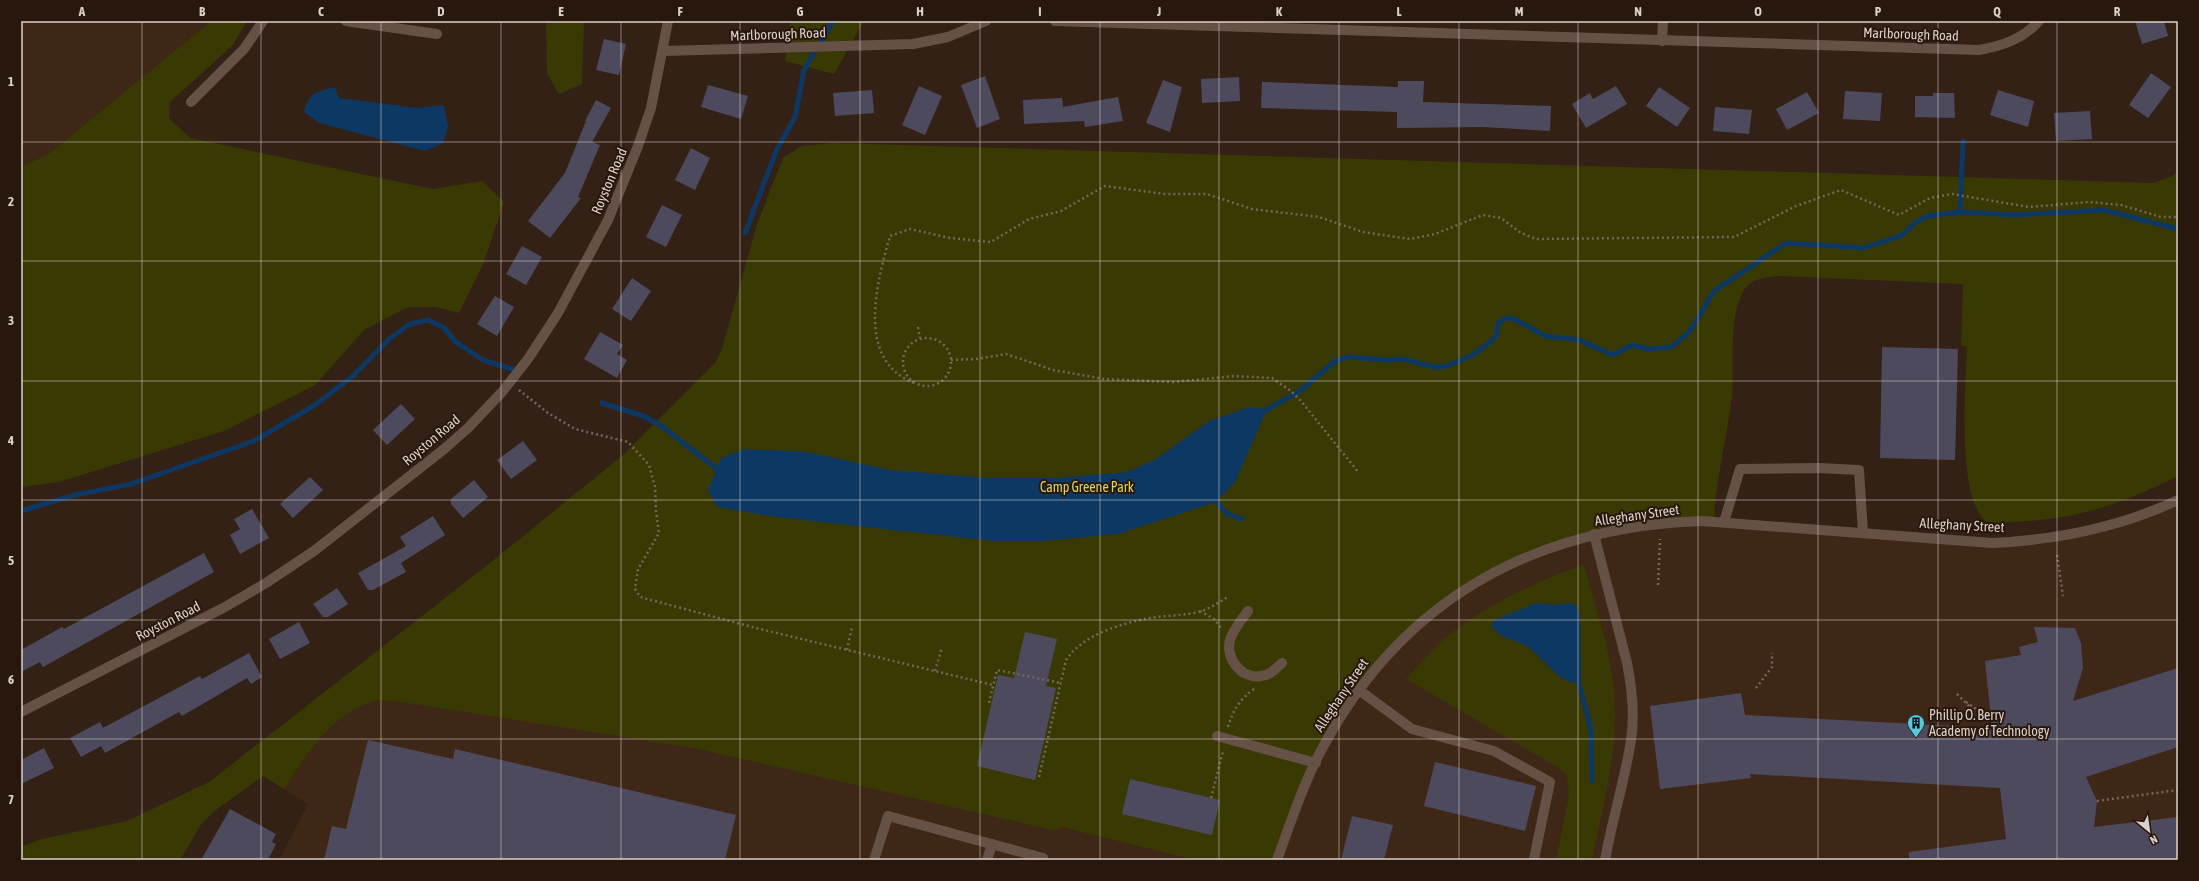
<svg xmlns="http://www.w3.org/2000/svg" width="2199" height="881" font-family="'Asap Condensed',sans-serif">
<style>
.built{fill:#3f2718}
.green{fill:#393903;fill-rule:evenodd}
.water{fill:#0e3864}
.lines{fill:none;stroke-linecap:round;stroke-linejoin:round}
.stream{stroke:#0e3864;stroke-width:5}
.building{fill:#4d4a5e}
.path{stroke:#76665d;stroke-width:2.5;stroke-dasharray:2 3;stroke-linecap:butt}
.minor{stroke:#665146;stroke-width:10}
.grid{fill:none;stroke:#dcd0c9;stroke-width:1;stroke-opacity:0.55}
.labels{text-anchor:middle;stroke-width:4;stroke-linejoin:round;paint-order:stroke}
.street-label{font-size:14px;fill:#dcd0c9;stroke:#28170d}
.park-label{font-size:14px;fill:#d4d65f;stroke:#28170d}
.poi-label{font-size:14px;fill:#dcd0c9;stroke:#28170d;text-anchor:start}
.neatline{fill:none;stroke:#dcd0c9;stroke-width:1.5}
.grid-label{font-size:13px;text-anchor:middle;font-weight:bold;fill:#dcd0c9}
</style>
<rect width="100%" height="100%" fill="#332116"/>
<g class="built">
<polygon points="21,21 211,21 50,153 21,167"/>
<polygon points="2178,501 2178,860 1283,860 1306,793 1328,746 1352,703 1409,635 1471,587 1577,540 1701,523 2038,542"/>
<polygon points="388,659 1195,860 279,860 308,804 254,770"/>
</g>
<g class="green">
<polygon points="211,21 247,21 233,45 170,102 169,118 190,138 433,189 482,181 504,202 484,262 459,313 436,307 408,307 364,330 315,385 224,431 59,482 21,487 21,167 50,153"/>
<polygon points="546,21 584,21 582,84 559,94 547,74"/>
<polygon points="790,21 864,21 834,74 785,61"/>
<path d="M833 143 2154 183 2172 176 2178 172V476C2150 490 2120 503 2090 511 2057 520 2022 522 1989 523 1955 505 1966 382 1967 346H1961L1963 284 1776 276C1761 278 1747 280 1741 296 1729 322 1734 366 1732 396 1727 438 1716 478 1714 520L1704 519 1537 551 1429 613 1346 703 1273 860H1195L1061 827 1057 831 694 748 395 701C389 701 382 700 376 701 334 710 306 755 284 789L263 776 213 812 202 823 180 860H21V847L42 839 127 821 209 782 490 563 623 455 715 363 722 349 757 224 783 158 801 146Z"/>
<path d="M1584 565C1598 616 1617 669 1615 722 1614 768 1601 815 1592 860H1556L1569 795 1567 775 1557 767 1406 679C1417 667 1429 653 1442 641 1479 608 1536 581 1584 565ZM1545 603 1555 605 1569 603 1580 614 1581 677 1576 683 1565 680 1528 646Z"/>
</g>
<g class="water">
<path d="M335 87 339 98 417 108 444 105 448 127 443 143 425 151 319 123 304 112C309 92 316 92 335 87Z"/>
<polygon points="1249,407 1267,409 1235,482 1216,502 1118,534 1044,541 992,541 776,517 717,507 708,490 721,458 744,449 807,452 890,470 987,478 1057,478 1127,472 1156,459 1209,421"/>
<path d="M1536 603 1555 605 1569 603 1576 605 1580 613 1581 677 1576 683C1558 682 1543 658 1529 648 1516 638 1501 641 1492 626L1494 620Z"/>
</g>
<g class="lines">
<g class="stream">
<polyline points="821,42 833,21"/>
<polyline points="1960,212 1963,141"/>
<polyline points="745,233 777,149 795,117 804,70 814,53"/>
<polyline points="602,403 643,416 660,425 721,472"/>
<polyline points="1263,412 1301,390 1335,361 1348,357 1387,360 1403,359 1434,367 1447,366 1473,355 1490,342 1497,335 1498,323 1505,318 1514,319 1545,336 1579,340 1613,355 1632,345 1648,349 1672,347 1690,331 1714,291 1786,243 1864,248 1902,235 1916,222 1928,216 1960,212 2014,215 2104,210 2178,229"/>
<polyline points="1212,496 1227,514 1242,519"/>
<polyline points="21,511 75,495 131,484 254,441 315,405 353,376 389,339 410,324 428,320 443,327 456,342 483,360 512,369"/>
<polyline points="1577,676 1591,729 1592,781"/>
</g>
</g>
<g class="building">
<polygon points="2135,21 2164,21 2168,36 2142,44"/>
<polygon points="604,39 626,44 619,75 596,70"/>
<polygon points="2151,73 2171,87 2148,118 2129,105"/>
<polygon points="985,76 1000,119 977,128 961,85"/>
<polygon points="1239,77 1240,101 1202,103 1201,79"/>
<polygon points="1163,80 1182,87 1170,132 1146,123"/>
<polygon points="1398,81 1424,81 1423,102 1551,106 1550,131 1483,127 1397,128 1397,112 1261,108 1262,82 1398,87"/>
<polygon points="708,85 748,96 741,119 701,107"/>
<polygon points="919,86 942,96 925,135 902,125"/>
<polygon points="1616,86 1627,104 1586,128 1572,104 1590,93 1593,99"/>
<polygon points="1659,87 1690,108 1677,127 1646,106"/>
<polygon points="872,90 874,113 835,116 833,93"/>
<polygon points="1998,90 2034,101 2028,127 1990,115"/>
<polygon points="1845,91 1882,93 1880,121 1843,119"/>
<polygon points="1807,92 1819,113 1787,130 1776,109"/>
<polygon points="1933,93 1954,93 1955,118 1915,117 1915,96 1933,96"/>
<polygon points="1118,97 1123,121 1085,127 1084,121 1024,124 1023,100 1062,98 1063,107"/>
<polygon points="596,100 611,108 592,142 600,145 578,197 581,198 550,238 528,221 565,173 586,121 585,121"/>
<polygon points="1715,107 1752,110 1749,134 1713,131"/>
<polygon points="2090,111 2092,139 2056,141 2054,113"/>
<polygon points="691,148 710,158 695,190 675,180"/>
<polygon points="662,205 682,215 666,247 646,237"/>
<polygon points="522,246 542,257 526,285 506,274"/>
<polygon points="632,278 651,291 631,321 612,309"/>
<polygon points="495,296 514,307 497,336 477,324"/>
<polygon points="600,332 623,345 617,354 627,360 617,378 584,359"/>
<polygon points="1882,347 1958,349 1955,460 1880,458"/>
<polygon points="401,404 415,419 387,445 373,430"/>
<polygon points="523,441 537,460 511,479 497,460"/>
<polygon points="310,477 323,490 293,518 280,504"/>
<polygon points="474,480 488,497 463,518 451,504 451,499"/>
<polygon points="252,509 269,538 240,554 230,535 240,529 234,519"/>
<polygon points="433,516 445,535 401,563 406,572 373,590 368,590 358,573 406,546 400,537"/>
<polygon points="204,553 214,572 43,667 40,662 21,672 21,650 62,627 64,629"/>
<polygon points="337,588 348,604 328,617 323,617 313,604"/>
<polygon points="299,622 310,643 280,659 269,639"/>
<polygon points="2034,627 2075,628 2081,643 2083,668 2073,701 2178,668 2178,747 2086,777 2097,801 2094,827 2178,817 2178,860 1909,860 1909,852 2006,839 2000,788 1750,774 1751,778 1660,789 1650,706 1741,693 1745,715 1992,728 1985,661 2021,655 2019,647 2038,642"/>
<polygon points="1025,632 1057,639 1046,686 1056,688 1035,780 977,766 998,675 1014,678"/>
<polygon points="249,653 262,677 251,684 247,678 182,716 179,712 105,753 101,746 81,757 70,738 100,722 103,728 200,676 202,679"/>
<polygon points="368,740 453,759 455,749 736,815 725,860 324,860 332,826 346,829"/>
<polygon points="44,748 54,768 21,784 21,760"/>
<polygon points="1435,762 1536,786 1525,831 1424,806"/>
<polygon points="1130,779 1220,800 1212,835 1122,814"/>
<polygon points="230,809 276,834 272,842 276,844 268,860 201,860"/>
<polygon points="1352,816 1393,825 1384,860 1341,860"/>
</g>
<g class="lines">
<g class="path">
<polyline points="918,327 920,338"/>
<circle cx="927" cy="362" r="24"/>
<polyline points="951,360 977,359 1006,354 1053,370 1104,379 1173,382 1234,376 1272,378 1291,391 1301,401 1359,473"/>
<path d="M914 383C855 360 877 282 890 236L910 229 950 238 991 242 1029 219 1061 211 1105 186 1165 194H1207L1252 209 1319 217 1363 232 1410 239 1435 234 1483 215 1501 218 1521 233 1536 239 1734 237 1796 206 1841 190 1899 215 1930 198 1952 194 2029 207 2089 202 2121 205 2161 217H2178"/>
<polyline points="519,390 548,413 575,429 628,442 649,465 655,487 656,511 659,533 638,569 635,589 640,597 756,628 993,685"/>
<polyline points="2057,555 2063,596"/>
<polyline points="1658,585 1660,539"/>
<polyline points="1200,611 1214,619 1222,629"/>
<polyline points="847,650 852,627"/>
<polyline points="935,671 942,648"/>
<polyline points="1756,688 1772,667 1772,653"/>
<polyline points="1957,694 1971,708 1976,722"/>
<polyline points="1966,702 1982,713 1985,723"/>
<polyline points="989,703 997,670 1061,683"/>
<path d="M1228 727C1233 710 1240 699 1254 689"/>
<path d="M1039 777 1066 660C1082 635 1122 623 1150 618 1167 615 1186 616 1202 611 1212 607 1220 602 1229 596"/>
<polyline points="1211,798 1223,751"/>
<polyline points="2097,801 2178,790"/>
</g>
<g class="minor">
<polyline points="346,21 360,23 360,21"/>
<path d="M1055 21 1979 50C2002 46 2023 39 2039 21"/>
<polyline points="360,23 437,34"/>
<polyline points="1662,41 1663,21"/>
<polyline points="663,51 913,44 948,37 986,21"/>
<polyline points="191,102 244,49 263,21"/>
<polyline points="1724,522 1740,469 1819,468 1859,470 1863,533"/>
<path d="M1594 534 1627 663C1632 688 1635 714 1631 740 1625 780 1612 820 1605 860"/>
<path d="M1248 611C1242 619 1235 628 1231 637 1223 656 1241 680 1261 676 1271 675 1275 669 1282 663"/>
<polyline points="1359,690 1412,729 1494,751 1550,782 1534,859"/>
<polyline points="21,712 225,607 266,583 314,551 443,450 468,428 502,392 528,359 558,313 608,220 638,146 651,108 668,21"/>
<polyline points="1217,736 1316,763"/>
<polyline points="874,860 888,816 1043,858 1043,860"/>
<polyline points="987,860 992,844"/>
<path d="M1277 860C1291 822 1304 781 1324 745 1405 597 1536 527 1702 521L1992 543C2057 540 2118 528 2178 500"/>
</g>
</g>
<path class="grid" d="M142 21V860M261 21V860M381 21V860M501 21V860M621 21V860M740 21V860M860 21V860M980 21V860M1100 21V860M1219 21V860M1339 21V860M1459 21V860M1578 21V860M1698 21V860M1818 21V860M1938 21V860M2057 21V860M21 142H2178M21 261H2178M21 381H2178M21 500H2178M21 620H2178M21 739H2178"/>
<defs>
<g id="building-pin" transform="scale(0.9)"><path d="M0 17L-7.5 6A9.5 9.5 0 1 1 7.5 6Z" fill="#55cadf" stroke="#28170d"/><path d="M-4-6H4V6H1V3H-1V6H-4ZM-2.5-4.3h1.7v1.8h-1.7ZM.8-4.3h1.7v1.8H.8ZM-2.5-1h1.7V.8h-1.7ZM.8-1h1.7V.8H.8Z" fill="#111"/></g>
</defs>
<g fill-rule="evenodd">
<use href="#building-pin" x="1916" y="723"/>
</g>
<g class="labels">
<g class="street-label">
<text transform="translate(778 34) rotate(-2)" y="5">Marlborough Road</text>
<text transform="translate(1911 34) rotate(2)" y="5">Marlborough Road</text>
<text transform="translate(609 181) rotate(-67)" y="5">Royston Road</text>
<text transform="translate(431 440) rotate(-40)" y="5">Royston Road</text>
<text transform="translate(1637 515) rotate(-8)" y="5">Alleghany Street</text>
<text transform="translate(1962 525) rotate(3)" y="5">Alleghany Street</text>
<text transform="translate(168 621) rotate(-27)" y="5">Royston Road</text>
<text transform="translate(1341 695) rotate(-56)" y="5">Alleghany Street</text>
</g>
<g class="park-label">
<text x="1087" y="492">Camp Greene Park</text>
</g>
<g class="poi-label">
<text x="1929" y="720">Phillip O. Berry<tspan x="1929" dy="16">Academy of Technology</tspan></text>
</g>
</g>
<rect width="2199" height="881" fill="none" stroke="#28170d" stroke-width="44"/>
<g transform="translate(2149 831) rotate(151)" stroke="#28170d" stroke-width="3" paint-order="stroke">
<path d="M0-3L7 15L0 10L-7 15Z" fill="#dcd0c9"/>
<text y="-6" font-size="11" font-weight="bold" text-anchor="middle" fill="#dcd0c9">N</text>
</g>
<rect x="22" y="22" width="2155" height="837" class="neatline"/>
<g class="grid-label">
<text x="82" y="16">A</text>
<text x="202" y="16">B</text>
<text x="321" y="16">C</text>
<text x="441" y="16">D</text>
<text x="561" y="16">E</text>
<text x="680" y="16">F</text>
<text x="800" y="16">G</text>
<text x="920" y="16">H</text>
<text x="1040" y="16">I</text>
<text x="1159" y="16">J</text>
<text x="1279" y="16">K</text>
<text x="1399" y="16">L</text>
<text x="1519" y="16">M</text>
<text x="1638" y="16">N</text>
<text x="1758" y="16">O</text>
<text x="1878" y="16">P</text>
<text x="1997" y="16">Q</text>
<text x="2117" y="16">R</text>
<text x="11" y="86">1</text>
<text x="11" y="206">2</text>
<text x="11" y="325">3</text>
<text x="11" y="445">4</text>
<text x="11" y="565">5</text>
<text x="11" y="684">6</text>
<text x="11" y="804">7</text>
</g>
</svg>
